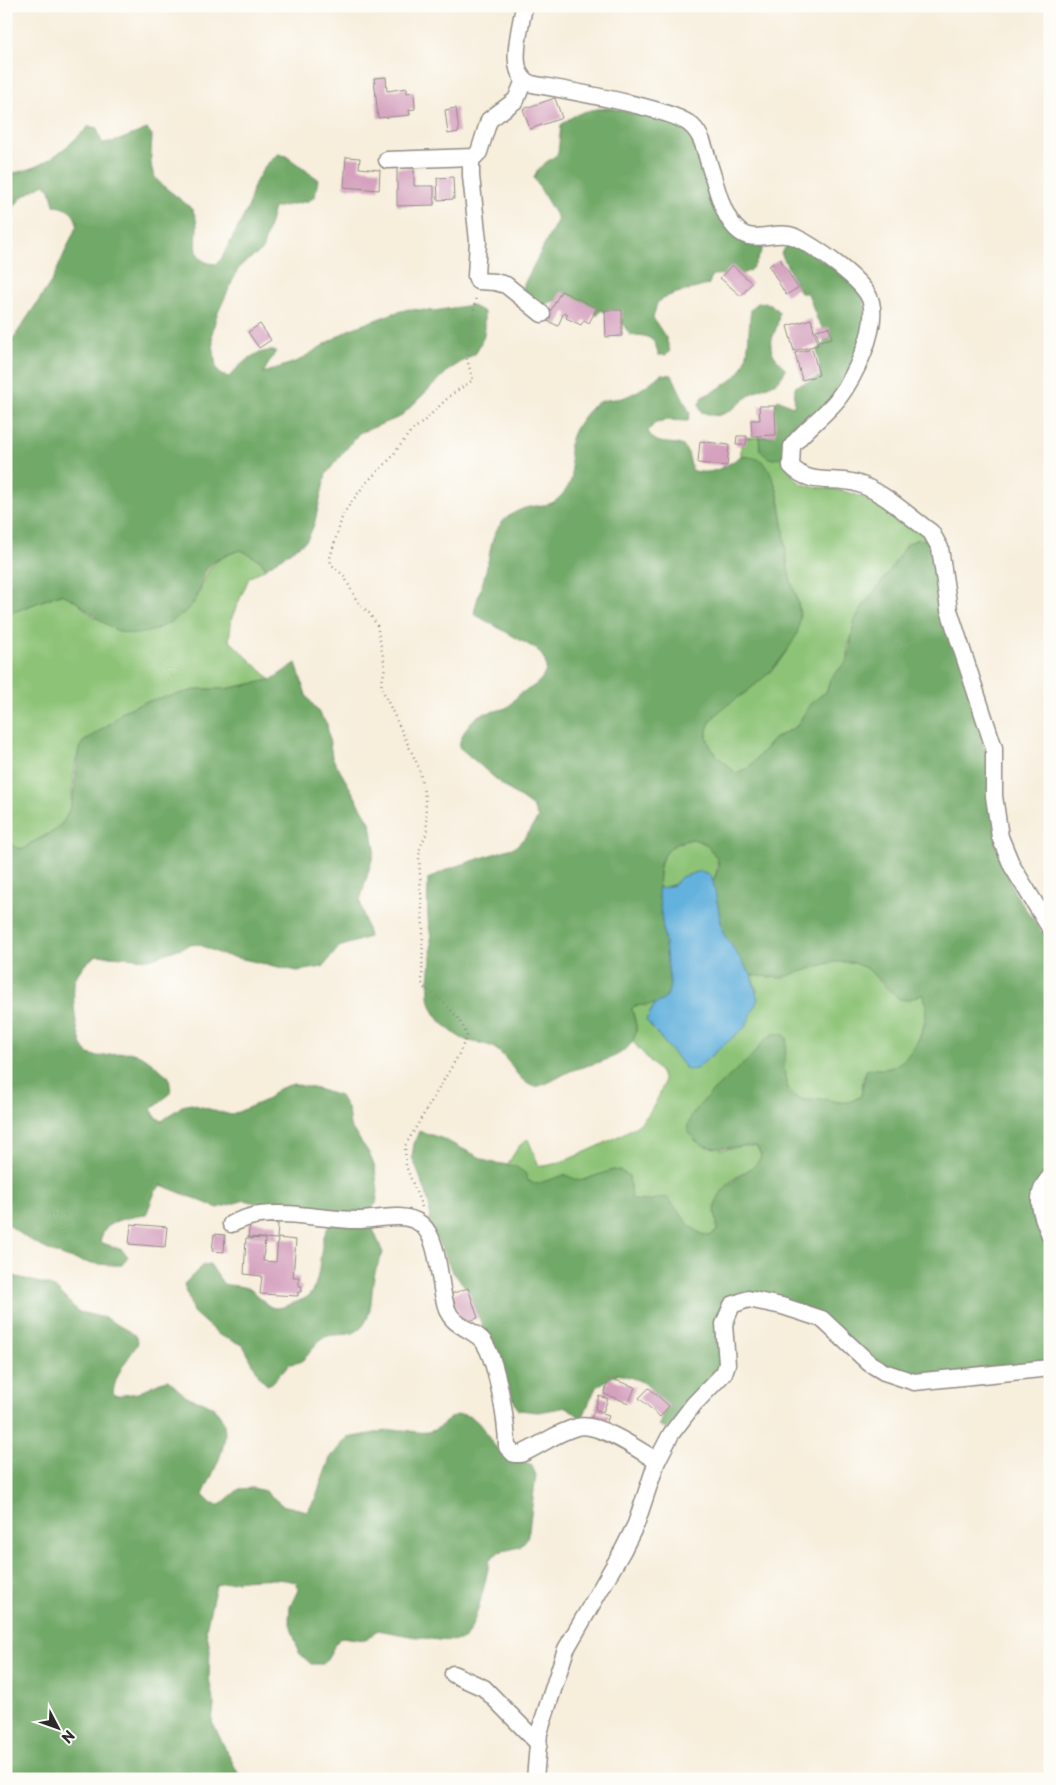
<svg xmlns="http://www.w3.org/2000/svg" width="1056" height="1785" font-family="'Playpen Sans',sans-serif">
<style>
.green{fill:#8cc376;stroke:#5c7750}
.forest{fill:#71a967;stroke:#4e6a49}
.water{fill:#64b1dd;stroke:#486e84}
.building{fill:#d5a1bf}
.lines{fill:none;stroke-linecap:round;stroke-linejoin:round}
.minor-casing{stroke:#918c84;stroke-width:19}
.path{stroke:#918c84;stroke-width:2.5;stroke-dasharray:1 4;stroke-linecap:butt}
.minor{stroke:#fff;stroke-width:16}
</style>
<rect width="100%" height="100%" fill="#fdfcf7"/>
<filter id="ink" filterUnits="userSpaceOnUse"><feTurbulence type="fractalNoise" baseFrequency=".02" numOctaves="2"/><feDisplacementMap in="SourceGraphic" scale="10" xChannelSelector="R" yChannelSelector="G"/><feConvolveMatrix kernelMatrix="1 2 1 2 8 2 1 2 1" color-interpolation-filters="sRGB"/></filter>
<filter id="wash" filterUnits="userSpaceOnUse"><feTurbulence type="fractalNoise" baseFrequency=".0096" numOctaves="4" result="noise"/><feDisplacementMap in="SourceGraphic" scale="20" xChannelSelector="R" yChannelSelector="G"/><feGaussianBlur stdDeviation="1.12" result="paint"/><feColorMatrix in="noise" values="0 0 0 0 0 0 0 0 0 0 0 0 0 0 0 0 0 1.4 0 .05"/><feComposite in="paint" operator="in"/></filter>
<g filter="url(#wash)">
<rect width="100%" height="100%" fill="#f7eedc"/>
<g class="green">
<path d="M759 437 760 450 773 459 784 455C788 466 790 477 801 483 812 489 827 487 839 490 873 498 903 515 929 539L915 540 905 546 887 575 863 606 848 647V660L830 679 827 691 810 704 797 726 774 739 748 768 736 773C724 762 702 746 708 727 716 704 768 683 782 657 787 648 797 634 799 624 803 609 793 590 790 576 783 547 785 492 767 468 761 460 751 457 741 456V438Z"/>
<path d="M241 550 261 561 266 568 249 578 232 617 229 640 271 680 225 689H200L123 711 111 723 83 742 75 763 71 805 65 820 54 831 29 844 24 849 16 848 6 838V615L60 594 69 596 95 618 194 603C211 572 201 563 241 550Z"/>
<path d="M693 839C716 846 723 860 713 881L709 874 658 889C659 860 662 845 693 839Z"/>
<path d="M832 962H852L868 969 887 989 907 1000 923 994C934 1017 914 1061 889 1069 883 1070 876 1069 870 1068L863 1078 861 1096C844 1107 839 1101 820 1099 815 1099 810 1101 805 1100 777 1096 785 1057 787 1039L769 1037 748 1060 720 1150 750 1145 758 1147 762 1155C759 1168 742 1172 732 1180 725 1186 720 1198 715 1206L718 1222 717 1231 710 1236C689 1233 681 1211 666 1197 655 1200 640 1205 631 1197L629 1176 613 1170 580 1181 564 1175C557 1178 549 1182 541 1184 527 1187 520 1167 507 1165L519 1146 528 1139 539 1166C555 1169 624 1135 639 1124 650 1115 661 1095 664 1081L661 1073 632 1041 637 1029 632 1009 634 1005 655 1004 646 1020 687 1070 737 1034 757 991 751 975 781 978Z"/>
</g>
<g class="forest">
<path d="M610 108 654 118 684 129 694 139 726 219 765 242C751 280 748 273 712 275L709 284C692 291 671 291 657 303L653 318 666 338 670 351 666 355H658C656 337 647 335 630 335L621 321 601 310 597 316 593 309 561 298 544 305 532 301 522 288 558 219 534 178C537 166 549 161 558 154L561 125C576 112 590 109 610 108Z"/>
<path d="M89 126 97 128 102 143 117 141 147 129 152 135C152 146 148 166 155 177 160 185 173 193 181 200 185 203 192 208 194 213 204 232 183 262 216 264L222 258 248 208 254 185 265 166 278 154 286 156 318 179 315 197 308 201 274 208 262 251 242 264 237 271 216 317 212 334 216 368 221 375 229 377C242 363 255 349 276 351L263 373 298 361 348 330 394 313 409 309 434 311 471 305 484 312V336L476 353 450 369 400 417 359 433 326 474 314 525 307 540 266 568 261 561 241 550C230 553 219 557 210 565 202 574 202 587 197 597 189 615 153 635 133 634 102 632 86 601 60 594L6 615V344L15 336 53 279 77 225C75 211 67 209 54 205L50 189 44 184 22 197 6 216V173C38 174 68 147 89 126Z"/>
<path d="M789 243 797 244C817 258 851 277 862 297 874 318 851 372 838 391 823 414 801 434 784 455 774 462 767 459 760 450L759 437 773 436 772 411 778 399 794 407 795 387 821 376 817 349 824 345 826 333 817 319 809 296 806 293H800L781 253Z"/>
<path d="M759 302 771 304 779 312C778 341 758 342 785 368 784 384 763 386 753 393 741 401 734 411 720 415 714 417 707 413 701 412L699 404 702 397C756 372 745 360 751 309Z"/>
<path d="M661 374 672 375 690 413 688 421 668 420 656 422 648 431C656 448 670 440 683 446L688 453 692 470C710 477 727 466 741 456 748 457 757 457 763 462 783 481 784 548 789 575 793 591 802 607 799 624 799 629 796 637 793 641 782 660 767 676 750 689 737 700 714 710 708 727 701 745 724 762 736 773L748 768 774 739 797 726 810 704 827 691 830 679 848 660 854 622 863 606 887 575 905 546 916 540 929 539 988 762 997 846 1014 892 1050 944V1171L1033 1193 1030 1210 1050 1257V1360L1029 1366 919 1377 885 1366 783 1299 740 1292 727 1299 721 1363 717 1373 667 1430 659 1425 664 1414C655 1385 646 1381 617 1374L596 1387 582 1419 567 1407 539 1412 518 1410 467 1289 452 1271 429 1222 430 1209 426 1192 412 1157 414 1144 419 1131 441 1138 489 1162 515 1166 525 1173 528 1181 536 1184 565 1175 580 1181 613 1170 621 1171 629 1176 631 1197 633 1200 647 1201 666 1197C681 1211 689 1233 710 1236L717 1231C718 1222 713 1211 716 1203 725 1176 758 1172 761 1155L757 1147C735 1142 706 1159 689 1133 678 1116 735 1072 747 1061 755 1054 761 1042 770 1036 775 1032 780 1034 785 1035L787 1039C785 1058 777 1096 805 1100 810 1101 815 1099 820 1099 839 1101 844 1107 861 1096L866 1070C874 1067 884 1071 892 1067 915 1058 934 1017 923 994L907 1000 899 999 868 969 852 962H832L781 978 751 975 723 933 713 881 719 868 718 859 705 843 693 839 678 842 671 847 661 860 659 872 658 889 670 984C667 1007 654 1004 634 1006L632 1009C633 1015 636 1022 636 1028 637 1057 593 1063 573 1070 560 1075 549 1085 534 1087 514 1079 511 1058 494 1048 483 1041 469 1044 458 1036 413 1005 434 983 431 940 431 933 428 925 428 917 427 905 428 892 428 879L448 869 515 847 527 835 538 818 533 807 504 786 459 747C460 737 470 719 480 715 488 712 498 711 506 708 513 704 516 695 523 692 543 683 556 667 536 649L474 614C476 600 482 588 485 574 489 561 490 545 495 533 500 522 510 514 520 510 534 503 548 509 559 498 581 475 568 469 570 445 570 433 584 414 593 406 603 397 614 401 625 397 639 392 650 383 661 374Z"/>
<path d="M296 663 306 695 327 724 332 757 371 824 375 849 360 901 369 937 339 947 323 967 297 971 220 954 198 944 190 945 149 959 97 955C88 961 81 967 76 977 70 989 76 1048 89 1054 104 1061 119 1049 134 1053 147 1056 159 1069 169 1077L171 1093 151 1109 155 1116 162 1121 182 1106 191 1104 231 1115 266 1100 278 1089 293 1084 317 1089 340 1096 348 1110 350 1126 369 1153 375 1168 378 1192 376 1204 370 1210 340 1213 262 1205 245 1200 218 1208 161 1185 155 1192 146 1215C126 1218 104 1219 100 1242L122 1250 128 1256 122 1265C79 1266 38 1251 6 1222V838L16 848 24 849C33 840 44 838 54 831 79 812 73 775 79 748L83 742 111 723 123 711 145 702 200 689H225L271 680Z"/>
<path d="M331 1224H368L373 1229 383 1253C380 1261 375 1269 374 1278 370 1295 374 1320 357 1331 346 1338 331 1331 320 1340 308 1351 307 1364 289 1364L272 1383 267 1385 261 1379 243 1345 219 1335 193 1312 184 1284 203 1265 210 1264 224 1285C232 1285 244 1286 251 1290 270 1303 266 1315 294 1303 300 1300 307 1299 311 1293 324 1275 317 1236 331 1224Z"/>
<path d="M6 1274 48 1285 56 1289 79 1312 105 1318 134 1334 138 1341 137 1345C127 1360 115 1374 113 1393L116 1396 138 1393 160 1382 168 1380C175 1386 182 1394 189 1397 194 1400 200 1400 204 1402 245 1422 215 1466 203 1495L212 1504 220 1505 239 1489 253 1488 265 1491 282 1505 307 1511 315 1499 330 1458 347 1438C363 1436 380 1431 397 1430 409 1429 419 1435 431 1431 443 1428 452 1411 465 1415 481 1419 485 1434 494 1445 504 1457 516 1460 531 1464L536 1475 528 1537 520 1547 499 1552 490 1559C487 1574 475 1633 463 1639 451 1645 394 1633 378 1630L366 1640 341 1637C333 1645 331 1655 323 1664H311L299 1653 289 1620 290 1607 298 1590 296 1582C273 1576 238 1579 216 1585L206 1629 210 1649 209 1678 214 1705 212 1722 241 1779H6Z"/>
</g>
<path class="water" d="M701 871 709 874 713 881 723 933 751 975 758 999 746 1026 696 1069 687 1070 646 1020 655 1004C667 1000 668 996 670 984L658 889 674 885 681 877Z"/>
<g id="blocks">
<g class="building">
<polygon points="386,77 387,91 407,88 407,93 414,92 415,109 409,110 410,115 378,118 374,78"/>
<polygon points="555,98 562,118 530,129 523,109"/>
<polygon points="456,108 459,132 448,134 445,110"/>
<polygon points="346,157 360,158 359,168 380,170 379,190 344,187"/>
<polygon points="397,168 414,168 414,186 434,186 434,205 397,206"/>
<polygon points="453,177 454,199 438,200 437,178"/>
<polygon points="780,259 798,288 786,295 769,266"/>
<polygon points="732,265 752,283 741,296 720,278"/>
<polygon points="561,291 597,308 589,323 584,320 581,325 566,318 568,314 564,312 558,326 546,320"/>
<polygon points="605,310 622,310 622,336 606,337"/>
<polygon points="811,319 818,345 794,351 787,326"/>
<polygon points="260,324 271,340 259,348 248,332"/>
<polygon points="829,327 832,338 819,341 816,330"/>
<polygon points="812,349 819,375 802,380 795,353"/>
<polygon points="759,406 775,406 776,435 752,436 751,420 760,420"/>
<polygon points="737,436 747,436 746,445 736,445"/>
<polygon points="700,441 729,445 727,466 698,463"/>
<polygon points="250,1222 278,1224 277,1239 248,1237"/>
<polygon points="131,1224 167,1227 165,1247 129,1244"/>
<polygon points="214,1234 225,1235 224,1252 212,1251"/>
<polygon points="246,1238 265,1239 263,1261 276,1262 278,1238 296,1240 293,1277 299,1277 299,1286 302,1286 301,1292 298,1292 298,1296 260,1294 262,1276 244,1274"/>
<polygon points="468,1288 478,1318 462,1323 451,1294"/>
<polygon points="609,1378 635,1387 629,1403 604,1394"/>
<polygon points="649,1388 669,1406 660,1417 639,1398"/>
<polygon points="599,1396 608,1399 603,1412 595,1409"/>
<polygon points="594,1411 609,1416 605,1426 590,1421"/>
</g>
</g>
</g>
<g filter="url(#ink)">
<use href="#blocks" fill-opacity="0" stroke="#918c84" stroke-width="1"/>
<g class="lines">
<g class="minor-casing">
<g id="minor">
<path d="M524 6C521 27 505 76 532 84 563 90 674 108 692 126 703 136 706 154 710 167 717 187 722 218 740 232 755 244 777 229 795 237 814 246 866 281 871 302 878 330 854 378 837 400 823 417 805 429 792 446L791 466C809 486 833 477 856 483 883 491 908 516 931 532L940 548 949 610 994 748V796L1000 837 1012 866 1050 928"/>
<polyline points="471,158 471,176 478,241 476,276 478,281 495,282 506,285 542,314"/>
<polyline points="387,160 474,157 479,152 489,120 516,100 524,80"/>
<path d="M1050 1177C1032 1196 1042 1216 1050 1235"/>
<path d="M231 1224C240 1220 249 1216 260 1215 293 1211 325 1220 358 1220 377 1220 404 1211 421 1224 441 1240 438 1287 447 1309 453 1327 472 1328 483 1341 497 1360 507 1423 507 1447L514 1454H521C540 1446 557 1432 577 1427 597 1421 639 1450 657 1461"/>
<polyline points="453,1674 484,1688 539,1744"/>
<polyline points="535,1779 539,1733 566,1649 623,1550 636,1524 657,1461 671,1434 694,1404 724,1373 727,1364 724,1324 732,1305 748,1299 782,1306 822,1319 869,1363 884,1372 914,1382 1050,1368"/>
</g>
</g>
<path class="path" d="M422 1207 406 1166 405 1146 458 1056 467 1036C459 1013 442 1001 424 987L422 983 423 929 419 857 420 848 427 832 425 797 419 768 381 687 385 667 377 625 369 613 357 601 344 576 331 564 330 558 343 514 364 485 391 458 410 432 423 422 452 394 473 380 467 359 476 296"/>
<use href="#minor" class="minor"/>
</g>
</g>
<rect width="1056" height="1785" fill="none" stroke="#fdfcf7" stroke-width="25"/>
<g transform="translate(58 1728) rotate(131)" stroke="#fdfcf7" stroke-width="4" paint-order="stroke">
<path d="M0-4L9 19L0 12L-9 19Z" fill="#2b2b2b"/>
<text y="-8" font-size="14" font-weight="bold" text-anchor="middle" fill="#2b2b2b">N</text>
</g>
</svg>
